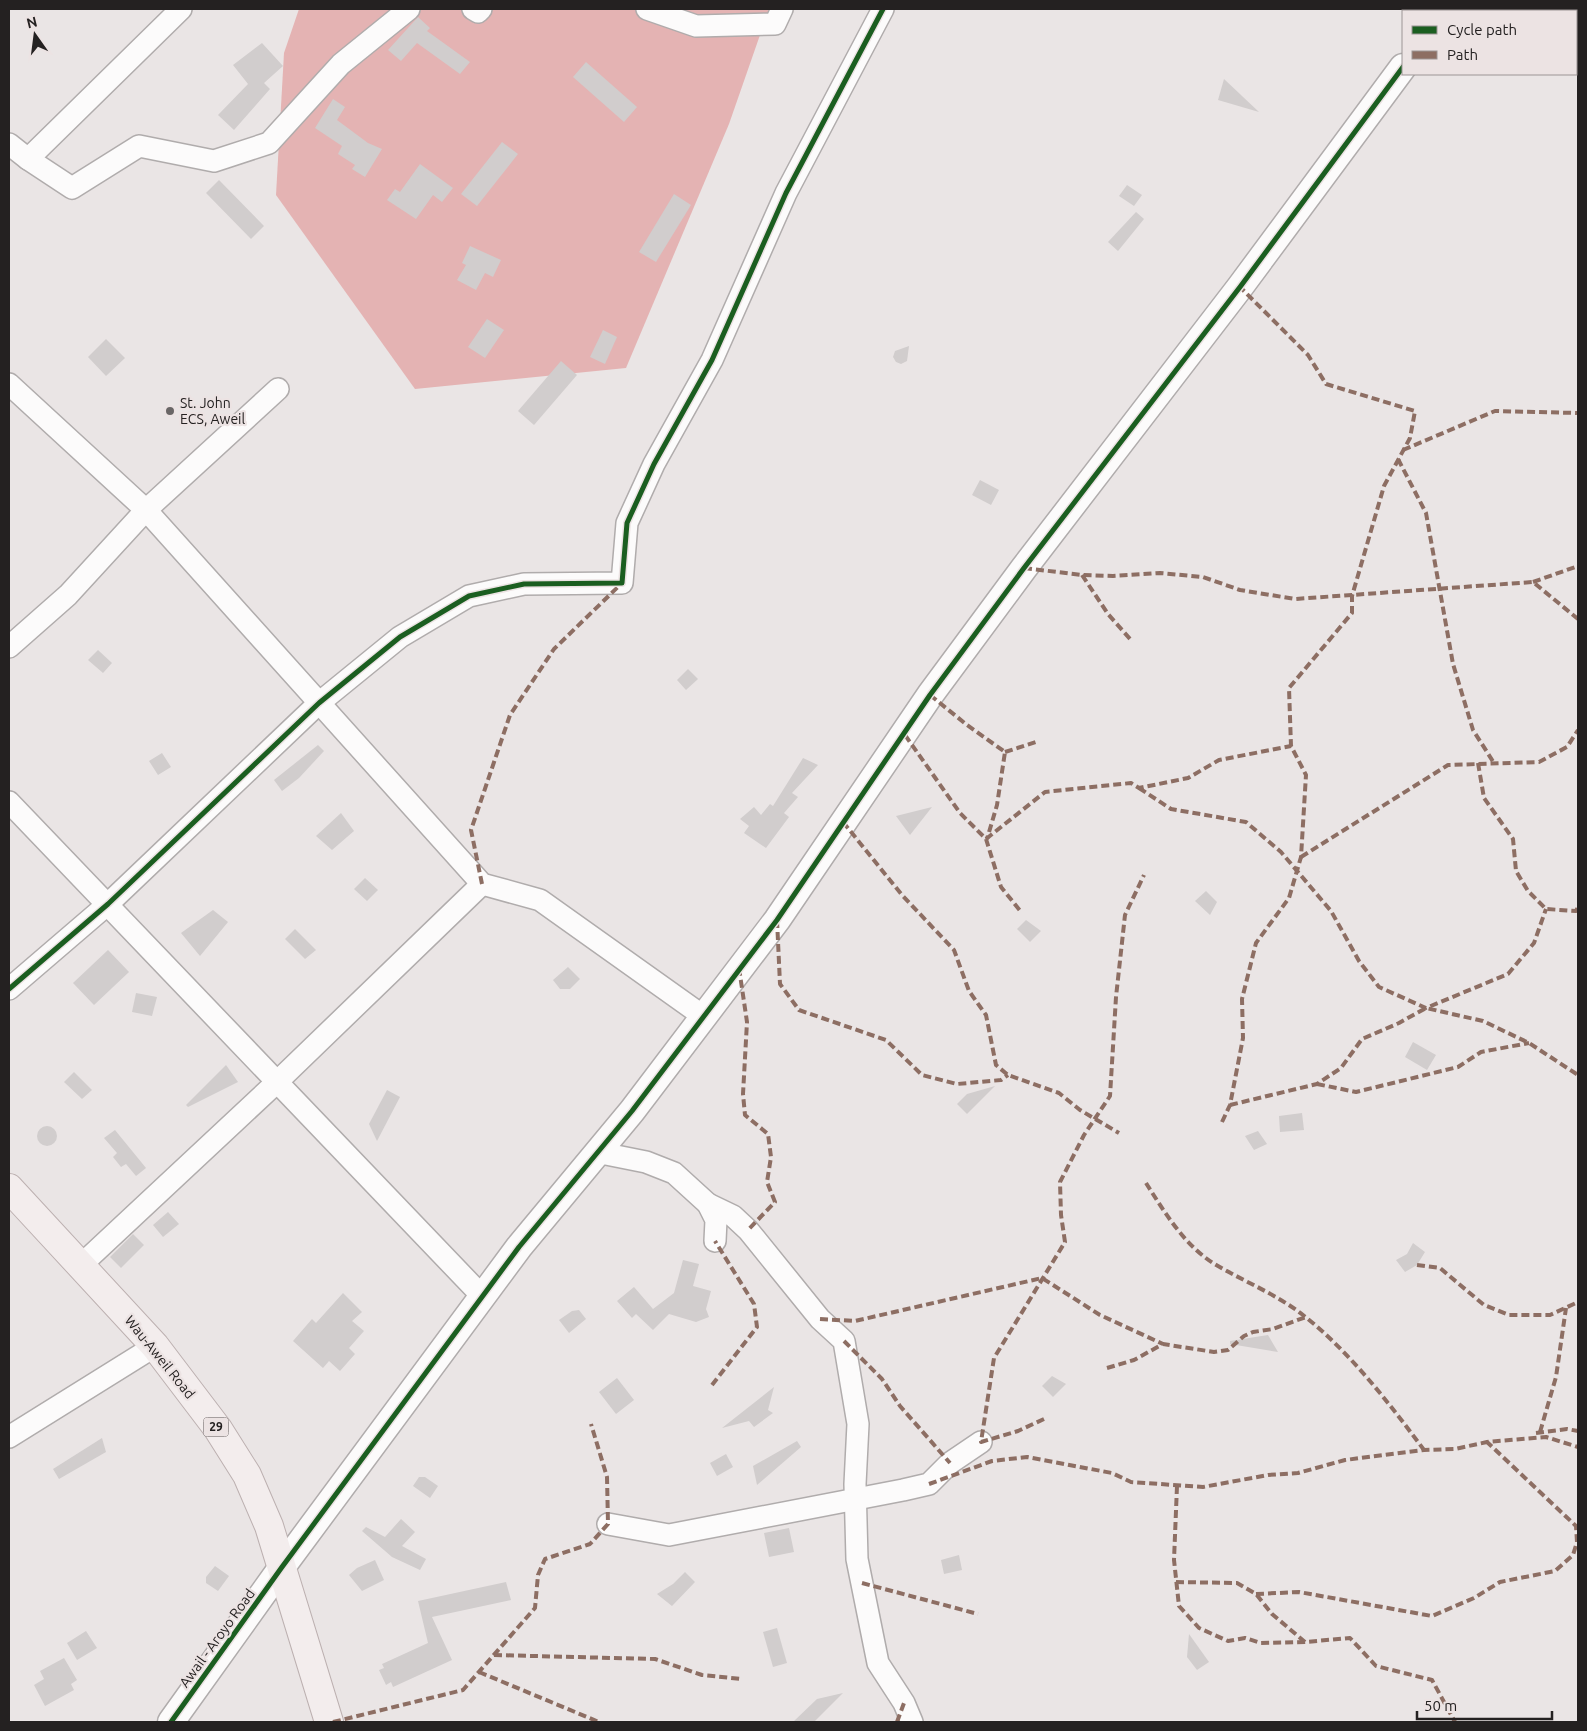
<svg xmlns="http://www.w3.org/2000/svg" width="1587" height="1731" font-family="Ubuntu,sans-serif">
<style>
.forest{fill:#e4b3b3}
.building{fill:#d1cdcd}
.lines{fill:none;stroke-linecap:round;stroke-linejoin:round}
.minor-casing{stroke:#b0acac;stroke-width:24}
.tertiary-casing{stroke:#b0acac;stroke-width:29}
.primary-casing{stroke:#bcb0b0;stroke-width:30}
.minor{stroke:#fcfbfb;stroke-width:21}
.tertiary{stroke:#fcfbfb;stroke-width:26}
.primary{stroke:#f3eded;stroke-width:28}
.quiet{stroke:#8d6e63;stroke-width:4;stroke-dasharray:8 4;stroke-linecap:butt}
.cycleway-casing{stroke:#ece3e3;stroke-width:8}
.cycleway{stroke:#1b5e20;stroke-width:5}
.poi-dot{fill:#696666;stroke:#ece3e3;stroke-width:2}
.labels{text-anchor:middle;stroke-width:4.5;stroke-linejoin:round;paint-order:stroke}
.shield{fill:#ece3e3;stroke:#605b5b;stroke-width:1}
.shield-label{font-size:12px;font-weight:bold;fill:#242121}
.poi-label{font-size:14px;fill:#242121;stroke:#ece3e3;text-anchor:start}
.street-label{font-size:14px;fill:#242121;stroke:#ece3e3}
</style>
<rect width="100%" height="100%" fill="#eae5e5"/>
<polygon class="forest" points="299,9 769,9 729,124 626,368 415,389 276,195 284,53"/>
<g class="building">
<polygon points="418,17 430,28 427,31 470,62 460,74 417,43 401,61 388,50"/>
<polygon points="262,43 283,66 264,83 270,89 234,130 218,115 248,84 233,65"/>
<polygon points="586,62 637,107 624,122 573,77"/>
<polygon points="1224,79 1259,112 1218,100"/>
<polygon points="333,99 345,107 337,120 368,143 382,149 365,177 352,169 355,165 338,154 342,146 315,128"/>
<polygon points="502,142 518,154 477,206 461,194"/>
<polygon points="420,164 453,188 442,202 433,195 416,219 387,200 395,189 400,192"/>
<polygon points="219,180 264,226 251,239 206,193"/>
<polygon points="1127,185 1142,195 1134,206 1119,196"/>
<polygon points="674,194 691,205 656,262 639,252"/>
<polygon points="1136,212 1144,219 1118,251 1108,242"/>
<polygon points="470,246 501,260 493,277 485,273 476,290 457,280 466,265 462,263"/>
<polygon points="487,319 504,330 485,358 468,347"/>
<polygon points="603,330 617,337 605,364 590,357"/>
<polygon points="106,339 125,358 106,376 88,357"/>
<polygon points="909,346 907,361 901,364 896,362 893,357 895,351"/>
<polygon points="561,361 577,375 534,425 518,411"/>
<polygon points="980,480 999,490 991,505 972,495"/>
<polygon points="98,650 112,663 103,673 88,660"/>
<polygon points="688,669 698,679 686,690 677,680"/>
<polygon points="318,745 324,751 299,778 282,791 274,780"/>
<polygon points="162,753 171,767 158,775 149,761"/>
<polygon points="803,758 818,765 792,793 798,797 784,813 789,817 766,848 744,833 749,826 740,819 754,807 761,815 770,804 773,806"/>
<polygon points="932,807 910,835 896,816"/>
<polygon points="341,813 354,831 332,850 316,836"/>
<polygon points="365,878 378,890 367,901 354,889"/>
<polygon points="1206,891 1217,902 1210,915 1195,901"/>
<polygon points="213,910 228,922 200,956 181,933"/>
<polygon points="1026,920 1041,931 1030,942 1017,929"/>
<polygon points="295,929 316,950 305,959 285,939"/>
<polygon points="108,950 129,972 94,1005 73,983"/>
<polygon points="568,967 580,979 570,989 560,989 553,980"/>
<polygon points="136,993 157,997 152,1016 132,1012"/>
<polygon points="1413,1042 1436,1055 1427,1070 1405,1057"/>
<polygon points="226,1065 238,1082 188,1107 186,1105"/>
<polygon points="74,1072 92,1090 82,1099 64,1082"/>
<polygon points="995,1086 967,1114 957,1104 967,1094"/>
<polygon points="387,1090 400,1097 377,1141 369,1124"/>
<polygon points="1302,1113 1304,1130 1280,1132 1279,1116"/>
<circle cx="47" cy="1136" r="10"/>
<polygon points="115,1130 146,1168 136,1176 126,1164 121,1167 113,1157 117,1153 104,1138"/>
<polygon points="1258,1131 1267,1144 1254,1150 1245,1136"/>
<polygon points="168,1212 179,1224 163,1237 153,1225"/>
<polygon points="133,1234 144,1245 121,1268 110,1257"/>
<polygon points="1413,1243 1425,1252 1417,1265 1405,1272 1396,1260 1407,1254"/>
<polygon points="683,1260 699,1264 693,1286 711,1291 706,1309 709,1317 696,1322 669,1314 653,1330 636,1314 632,1318 617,1301 634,1287 653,1309 674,1293"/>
<polygon points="343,1293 362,1312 352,1321 364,1331 349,1348 355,1354 340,1371 329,1361 323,1368 293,1341 312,1319 316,1323"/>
<polygon points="579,1310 586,1319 569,1333 559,1320 572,1311"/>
<polygon points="1268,1335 1278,1352 1230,1344 1230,1341"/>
<polygon points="1052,1376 1066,1384 1053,1397 1042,1386"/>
<polygon points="617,1378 634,1400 616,1414 599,1392"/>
<polygon points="774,1387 768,1410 773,1413 754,1427 749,1421 722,1428"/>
<polygon points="102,1438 106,1452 59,1479 53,1469"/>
<polygon points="797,1441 801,1447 757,1485 753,1466"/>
<polygon points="726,1454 733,1467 717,1476 710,1463"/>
<polygon points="419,1477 425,1477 438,1486 430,1498 413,1486"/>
<polygon points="401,1519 415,1532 402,1546 426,1559 420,1570 392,1557 362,1531 366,1527 385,1537"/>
<polygon points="789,1528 794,1552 769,1557 764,1533"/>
<polygon points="959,1555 962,1570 944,1574 941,1560"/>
<polygon points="375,1560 384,1580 362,1591 349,1575 357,1568"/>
<polygon points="215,1566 229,1576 218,1591 206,1583 206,1577"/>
<polygon points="685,1572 695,1582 672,1606 657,1594 673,1584"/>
<polygon points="506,1582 511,1600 432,1617 452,1660 393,1687 391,1682 386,1685 379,1670 384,1668 382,1664 428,1643 418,1601"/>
<polygon points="777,1628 787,1663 773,1667 763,1632"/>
<polygon points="86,1631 97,1648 77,1660 67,1643"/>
<polygon points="1189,1634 1209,1662 1197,1670 1187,1657"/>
<polygon points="64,1658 77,1680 71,1684 74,1690 45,1706 34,1685 44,1679 40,1671"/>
<polygon points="843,1693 814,1722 793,1722 817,1699"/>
</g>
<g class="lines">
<g class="minor-casing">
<g id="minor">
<polyline points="473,9 478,12 481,9"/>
<polyline points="647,9 696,26 775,24 782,9"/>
<polyline points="9,144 28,159 181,9"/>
<polyline points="28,159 72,188 139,146 214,161 269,143 341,64 409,9"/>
<polyline points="9,384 146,510 482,884 540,900 703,1016"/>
<polyline points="9,647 68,595 146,510 278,389"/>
<polyline points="9,802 482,1296"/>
<polyline points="9,989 108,904 319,703 400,637 469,596 524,584 622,583 627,523 654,464 712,360 786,193 883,9"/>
<polyline points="596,1152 646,1162 674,1173 708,1204 716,1220 715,1241"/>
<polyline points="708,1204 733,1216 748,1230 820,1319 844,1341 858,1424 855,1484 857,1559 878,1663 904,1703 912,1722"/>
<polyline points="80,1266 277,1082 482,884"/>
<polyline points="9,1437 155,1346"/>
<polyline points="608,1524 669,1535 903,1490 929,1484 950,1463 981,1442"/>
</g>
</g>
<g class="tertiary-casing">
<g id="tertiary">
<polyline points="1444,11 1446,9"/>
<polyline points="171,1722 282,1567 519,1247 632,1111 777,920 930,695 1024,568 1240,287 1403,67"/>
</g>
</g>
<g class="primary-casing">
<polyline id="primary" points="9,1188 155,1346 218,1429 247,1475 269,1526 329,1722"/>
</g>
<use href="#minor" class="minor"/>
<use href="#tertiary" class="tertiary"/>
<use href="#primary" class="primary"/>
<g class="quiet">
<polyline points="1403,450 1495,411 1577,413"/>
<polyline points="1398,459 1426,513 1453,664 1473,730 1494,763"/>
<polyline points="1024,568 1082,575 1113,576 1160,573 1203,577 1240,590 1295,599 1533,582 1578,619"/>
<polyline points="1082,575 1108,614 1131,640"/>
<polyline points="1533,582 1578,566"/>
<polyline points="930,695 967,725 1005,752 997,805 987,839"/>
<polyline points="905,735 960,813 986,839 1001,887 1022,913"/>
<polyline points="1005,752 1036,742"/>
<polyline points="1478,763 1484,798 1513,839 1516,871 1528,891 1546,909 1576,911 1578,907"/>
<polyline points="1139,788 1171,809 1246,822 1281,852 1331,911 1359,961 1379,987 1426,1008 1508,974 1534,943 1546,909"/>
<polyline points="843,822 902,895 954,950 969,991 986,1015 996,1065 1008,1075 1059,1093 1080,1110 1119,1133"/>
<polyline points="986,839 1045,792 1131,783 1139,788 1188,778 1219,760 1291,746"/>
<polyline points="1301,857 1448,765 1539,762 1567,747 1578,730"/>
<polyline points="482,884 471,830 510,715 554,649 622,583"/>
<polyline points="777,920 780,984 799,1010 886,1040 922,1075 957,1084 1001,1080 1008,1075"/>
<polyline points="739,968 747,1022 743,1094 745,1115 768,1134 771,1157 767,1182 775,1202 748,1230"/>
<polyline points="1317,1084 1356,1092 1458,1067 1481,1052 1529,1043"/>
<polyline points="1230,1105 1317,1084 1341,1068 1362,1039 1399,1023 1426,1008 1483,1021 1529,1043 1578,1075"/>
<polyline points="1222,1122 1230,1105 1243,1038 1242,999 1256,943 1289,898 1301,857 1306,775 1291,746 1289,688 1352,613 1352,596 1384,486 1410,438 1415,411 1326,384 1308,355 1240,287"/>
<path d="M1146 1183C1165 1213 1186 1248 1218 1266 1247 1283 1276 1294 1303 1315 1350 1352 1389 1403 1424 1450"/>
<polyline points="1417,1265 1440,1268 1484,1305 1509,1315 1550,1315 1578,1302"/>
<polyline points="820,1319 855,1321 1042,1278 1100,1315 1163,1344"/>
<polyline points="844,1341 882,1379 900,1406 950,1463"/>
<polyline points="1107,1368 1134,1360 1163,1344 1214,1352 1228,1350 1244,1336 1253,1332 1273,1329 1306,1317"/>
<polyline points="712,1385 757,1327 754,1304 715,1241"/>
<polyline points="1044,1419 1018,1431 981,1442 994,1358 1065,1242 1061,1215 1060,1182 1084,1135 1110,1096 1116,997 1125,915 1144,875"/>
<polyline points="1540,1432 1556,1377 1566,1308"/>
<polyline points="1536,1433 1567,1429 1578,1431"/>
<polyline points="929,1484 992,1461 1027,1457 1112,1473 1131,1482 1203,1487 1268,1475 1298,1473 1345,1460 1424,1450 1455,1449 1487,1442 1546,1437 1578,1447"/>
<polyline points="1177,1486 1174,1560 1179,1606 1199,1628 1228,1641 1245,1638 1261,1643 1305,1642 1350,1638 1376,1666 1432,1680 1455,1722"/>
<polyline points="1176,1582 1237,1583 1256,1594 1272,1614 1305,1642"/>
<polyline points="862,1583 978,1614"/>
<polyline points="1256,1594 1299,1592 1432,1616 1474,1598 1500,1582 1555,1571 1573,1555 1577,1542 1576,1526 1487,1442"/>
<polyline points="494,1655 655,1659 702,1675 741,1679"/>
<polyline points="479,1672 599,1722"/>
<polyline points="333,1722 463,1690 535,1608 538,1575 545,1559 590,1544 608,1524 607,1477 591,1424"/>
<polyline points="897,1722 904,1703"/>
</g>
<g class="cycleway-casing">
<g id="cycleway">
<polyline points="9,989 108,904 319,703 400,637 469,596 524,584 622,583 627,523 654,464 712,360 786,193 883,9"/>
<polyline points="171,1722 282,1567 519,1247 632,1111 777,920 930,695 1024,568 1240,287 1403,67"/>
</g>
</g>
<use href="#cycleway" class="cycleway"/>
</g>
<circle class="poi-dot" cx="170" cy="411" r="5"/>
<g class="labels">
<rect class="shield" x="203.5" y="1417.5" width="25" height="19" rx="4"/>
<g class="shield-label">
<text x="216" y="1431">29</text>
</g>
<g class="poi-label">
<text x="180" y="408">St. John<tspan x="180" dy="16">ECS, Aweil</tspan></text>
</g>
<g class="street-label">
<text transform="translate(160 1357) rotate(51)" y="5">Wau-Aweil Road</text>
<text transform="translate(217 1638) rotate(-54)" y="5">Awail - Aroyo Road</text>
</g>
</g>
<rect width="1587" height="1731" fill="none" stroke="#242121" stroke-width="20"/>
<rect x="1402" y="10" width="175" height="65" fill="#ece3e3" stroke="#9c9595"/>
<rect x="1412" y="26" width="25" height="8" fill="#1b5e20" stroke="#9c9595"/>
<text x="1447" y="35" font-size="15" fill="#242121">Cycle path</text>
<rect x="1412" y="51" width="25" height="8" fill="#8d6e63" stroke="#9c9595"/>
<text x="1447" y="60" font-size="15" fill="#242121">Path</text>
<g transform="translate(35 35) rotate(346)" stroke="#ece3e3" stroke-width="4" paint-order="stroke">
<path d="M0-4L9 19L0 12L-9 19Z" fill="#242121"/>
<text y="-8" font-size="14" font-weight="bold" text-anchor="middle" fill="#242121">N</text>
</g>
<path d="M1417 1711v8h135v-8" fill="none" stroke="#242121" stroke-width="2.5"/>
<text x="1424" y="1711" font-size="15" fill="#242121" stroke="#ece3e3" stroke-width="4" paint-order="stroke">50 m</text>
</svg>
